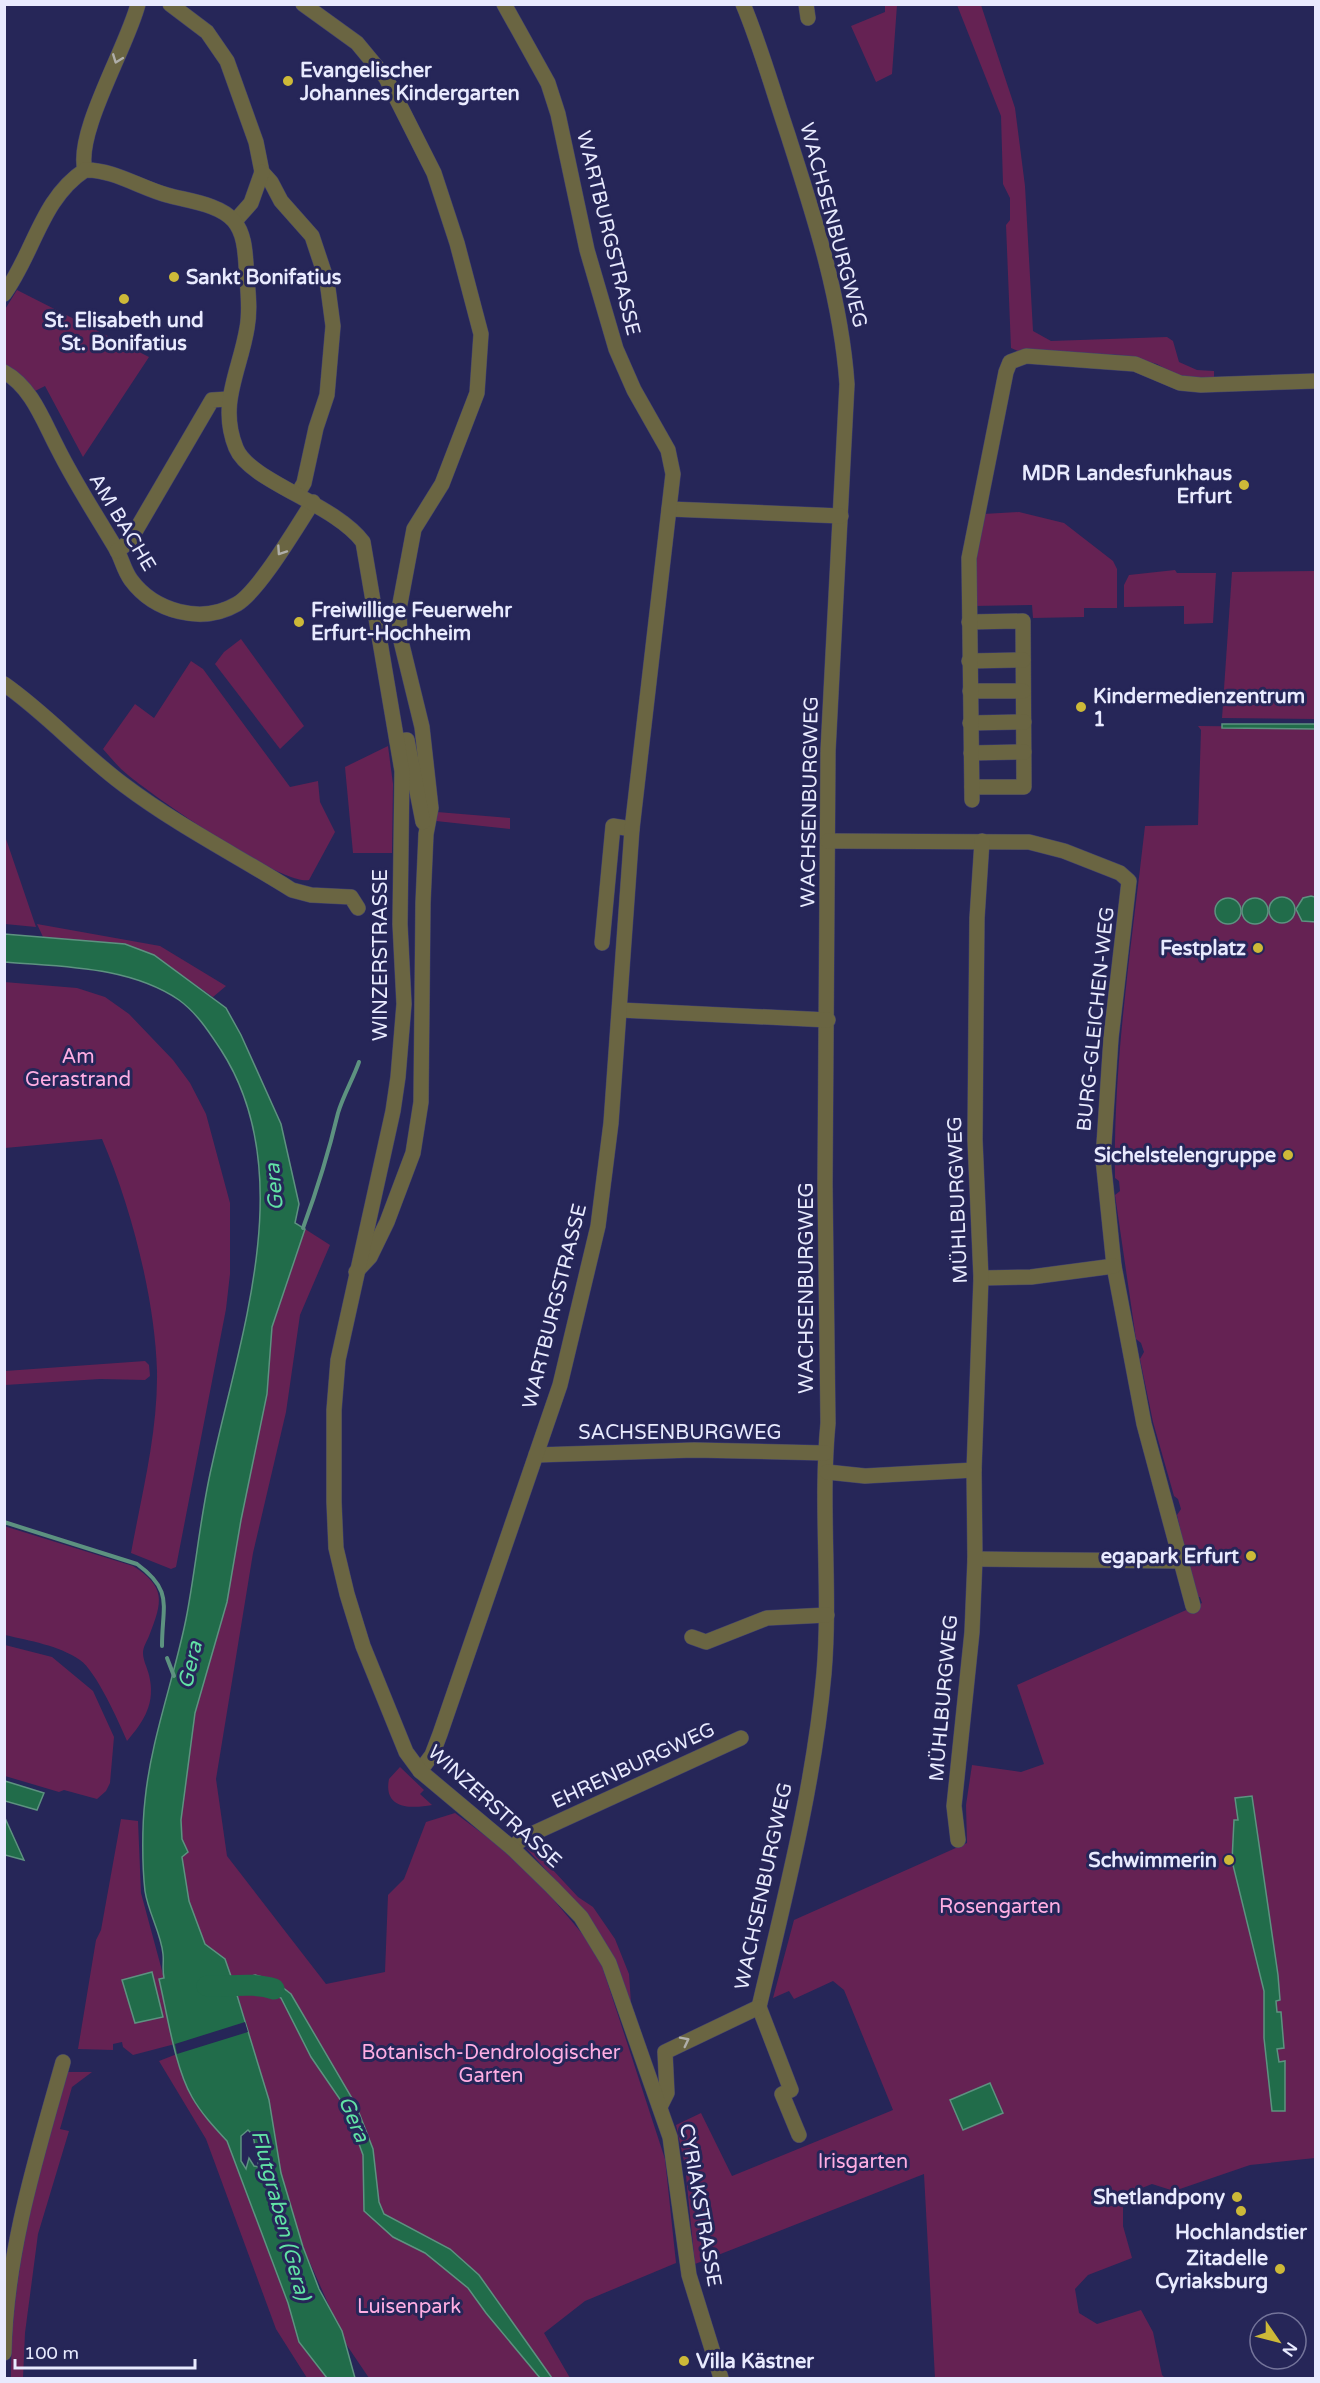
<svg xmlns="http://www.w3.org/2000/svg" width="1320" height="2383" font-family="'Varela Round',sans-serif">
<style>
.green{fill:#652253}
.water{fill:#216c4a;stroke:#5d9280;stroke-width:1.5;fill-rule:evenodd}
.pier{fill:#262658}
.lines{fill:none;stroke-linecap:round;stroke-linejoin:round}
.stream{stroke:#5d9280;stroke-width:4}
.river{stroke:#216c4a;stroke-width:21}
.minor-casing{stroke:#41416f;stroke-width:16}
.tertiary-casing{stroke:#41416f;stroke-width:16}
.minor{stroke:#6a6542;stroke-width:15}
.tertiary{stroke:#6a6542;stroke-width:15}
.oneway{stroke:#afaea9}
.poi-dot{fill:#cdb938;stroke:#262658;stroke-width:2}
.labels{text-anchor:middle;stroke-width:6;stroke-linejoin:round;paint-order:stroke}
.poi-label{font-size:20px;font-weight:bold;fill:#e8eafe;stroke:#262658;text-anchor:end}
.street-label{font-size:20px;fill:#e8eafe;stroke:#262658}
.park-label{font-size:20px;fill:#ffaee3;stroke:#262658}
.water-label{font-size:21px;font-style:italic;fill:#61e2a5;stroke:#262658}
</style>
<rect width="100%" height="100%" fill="#262658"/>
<g class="green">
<polygon points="885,5 897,5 892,74 876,82 851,26 885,12"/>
<polygon points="957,5 981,5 1015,108 1025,186 1033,331 1051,341 1167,337 1173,341 1179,362 1197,370 1214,371 1214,379 1175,375 1157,364 1123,355 1020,352 1011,348 1006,225 1010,220 1010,198 1003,184 1001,116"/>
<polygon points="17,290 149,357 83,457 45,386 33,392 5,367 4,311"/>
<polygon points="1019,512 1064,523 1113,561 1117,569 1117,608 1084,608 1084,617 1033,618 1032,605 972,606 973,582 983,514"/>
<polygon points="1175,570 1177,573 1216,573 1213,623 1184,624 1184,606 1124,607 1124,585 1129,575"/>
<polygon points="1315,571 1315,719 1222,718 1232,572"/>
<polygon points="241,639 304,726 280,749 215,664 224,652"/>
<path d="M191 661 203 669 290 787 318 781 320 802 335 832 309 880C282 886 153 796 128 775 119 768 111 758 103 749L135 704 154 718Z"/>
<path d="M1198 726 1315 727V2158L1250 2165 1174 2191 1152 2184 1137 2190 1123 2206V2226L1132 2258 1088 2275 1075 2289 1079 2313 1097 2324 1141 2310 1153 2332 1162 2375 1165 2378H935L924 2174 695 2264 685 2166 676 2125 701 2113 732 2176 893 2110 844 1990 833 1981 794 1999 789 1991 773 1998 794 1920 967 1843 966 1805 972 1765 1021 1772 1044 1764 1017 1685 1202 1603 1200 1597H1196L1177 1515 1181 1509 1178 1499 1174 1496 1153 1422 1140 1359 1144 1352 1141 1343 1136 1339 1115 1195 1120 1191 1119 1181 1115 1178C1113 1060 1132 943 1145 826L1198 825 1201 730Z"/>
<polygon points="388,746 393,784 392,853 353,853 345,767"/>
<polygon points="437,812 510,818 510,829 436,821"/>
<polygon points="5,836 36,927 5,924"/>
<polygon points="37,924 160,946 226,986 213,997 153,955 125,944 43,937"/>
<path d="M4 982 77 988 105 997 129 1014 173 1060 190 1083 206 1114 230 1203V1274L226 1309 176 1567 171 1569 131 1553C142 1493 158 1432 157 1371 155 1299 131 1206 102 1139L5 1148Z"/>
<polygon points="305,1229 330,1245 300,1315 286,1412 253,1553 216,1779 227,1856 326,1984 385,1972 388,1895 404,1879 426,1822 455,1813 503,1849 547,1892 585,1937 602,1966 665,2159 676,2263 585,2301 544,2333 570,2378 369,2378 346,2344 303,2247 281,2173 269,2100 237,1993 225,1959 205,1944 189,1901 182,1857 187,1852 182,1839 181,1820 195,1713 227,1602 241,1520 267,1394 272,1327"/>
<polygon points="145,1361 149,1365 150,1376 145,1380 100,1379 5,1385 5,1371"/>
<path d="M4 1526 133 1566C166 1587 163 1601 149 1636 147 1641 143 1647 143 1653 143 1660 147 1667 149 1675 156 1703 144 1721 127 1741 119 1722 96 1671 80 1660 58 1645 30 1641 5 1635Z"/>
<polygon points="5,1645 52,1657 93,1691 114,1737 110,1783 106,1791 97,1799 64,1790 59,1792 5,1776"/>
<path d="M400 1767 424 1790 420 1794 432 1805C411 1809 383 1809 389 1779Z"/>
<polygon points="121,1819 138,1821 141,1893 164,1978 159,1980 175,2044 133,2055 123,2047 122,2042 113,2044 113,2050 78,2049 96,1940 101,1930"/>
<polygon points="526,1848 538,1854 578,1897 593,1907 615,1939 629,1974 631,2003 558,1883"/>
<path d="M177 2054C190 2092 198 2111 227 2141L288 2303 299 2342 327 2378H307L276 2329 206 2139 159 2061Z"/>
<path d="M68 2072H92L72 2087 60 2129 69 2131 38 2234 25 2333 23 2378H11C10 2276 37 2180 63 2081Z"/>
</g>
<g class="water">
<polygon points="1222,724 1315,724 1315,729 1222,728"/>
<polygon points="1311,896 1315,897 1316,922 1302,921 1296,909 1303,898"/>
<circle cx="1282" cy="910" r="13"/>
<circle cx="1228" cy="911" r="13"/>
<circle cx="1255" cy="911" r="13"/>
<path d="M4 934 125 944 154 955 226 1008 241 1035 281 1124 299 1204 295 1223 305 1229 272 1327 267 1394 241 1520 227 1602 195 1713 181 1820 182 1839 188 1852 182 1857 189 1901 205 1944 225 1959 233 1982 269 2100 281 2173 303 2247 319 2289 342 2331 355 2378H327L299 2342 288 2303 227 2141C214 2127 201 2113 192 2097 175 2068 167 2013 159 1979L164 1978C162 1969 164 1963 163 1954 161 1933 148 1912 145 1891 142 1865 142 1826 145 1800 151 1739 174 1679 186 1619 196 1568 200 1516 212 1465 240 1336 300 1172 221 1050 209 1032 197 1013 179 1000 129 966 62 967 5 962ZM248 2130 253 2135 259 2167 254 2166 249 2158 246 2169 241 2161V2136Z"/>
<polygon points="5,1781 44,1793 37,1810 5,1801"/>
<polygon points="1252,1796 1278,1975 1280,2000 1276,2001 1277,2012 1281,2012 1284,2048 1277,2049 1279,2062 1285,2061 1285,2111 1272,2111 1264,2038 1264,1991 1232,1861 1234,1820 1238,1820 1235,1798"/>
<polygon points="5,1817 5,1818 24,1860 5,1855"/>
<polygon points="152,1972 163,2017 135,2023 122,1980"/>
<polygon points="255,1975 273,1980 291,1994 356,2105 373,2149 379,2202 384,2214 450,2249 479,2275 552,2378 540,2378 486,2313 468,2288 425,2253 393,2237 364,2211 363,2155 346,2108 311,2057 281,1998 264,1989 247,1988 244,1978"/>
<polygon points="990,2083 1003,2113 963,2130 950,2100"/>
</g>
<polygon class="pier" points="245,2022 248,2032 177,2054 175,2044"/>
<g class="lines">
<g class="stream">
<path d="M303 1228C317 1190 329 1151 338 1113 343 1096 353 1079 359 1062"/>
<path d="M4 1522 137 1564C174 1591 162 1605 162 1646"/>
<polyline points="167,1658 174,1676"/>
</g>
<path class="river" d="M207 1986C229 1987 254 1982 274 1989"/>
<g class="minor-casing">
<g id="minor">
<polyline points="170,4 207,32 227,61 256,142 262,172 271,182 281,201 312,236 327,281 333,326 327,395 316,428 304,483 298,493"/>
<polyline points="303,4 357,43 386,78 434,173 457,243 481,334 477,393 442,484 414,529 399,609 400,637 422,727 431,808 426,834 423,903 421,1102 413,1153 387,1222 370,1257 356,1272"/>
<path d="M743 4C761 47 773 91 788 135 814 216 841 298 847 384L828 751 825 1184 828 1423C820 1506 831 1590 824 1673 814 1785 785 1897 759 2007"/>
<polyline points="806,4 808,18"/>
<path d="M85 170C75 133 128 45 138 4"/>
<polyline points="235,221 251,203 262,172"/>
<path d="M4 372C32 387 44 423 58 449 75 483 96 515 115 547 122 558 123 569 131 580 154 611 201 625 237 604 260 590 297 526 313 502"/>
<polyline points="669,509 841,516"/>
<polyline points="117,551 129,542 212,400 228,399"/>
<polyline points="969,622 1023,621 1024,787 972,787"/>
<polyline points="969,661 1023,660"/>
<path d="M4 684C47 714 82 754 124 785 177 825 236 855 292 890L311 895 351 897 358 908"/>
<polyline points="970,691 1023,691"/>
<polyline points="970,723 1024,722"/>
<polyline points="397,741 407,740 423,822"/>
<polyline points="971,753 1024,752"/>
<polyline points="972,800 969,558 1006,372 1010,362 1026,356 1135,364 1180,383 1201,385 1316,381"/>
<polyline points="828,841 1029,842 1064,851 1120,873 1129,881 1111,1038 1103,1159 1114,1266 1144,1424 1193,1606"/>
<polyline points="602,943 613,826 632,829"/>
<polyline points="620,1010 828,1020"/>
<polyline points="981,1278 1031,1277 1114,1266"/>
<polyline points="536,1455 694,1450 825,1453"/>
<polyline points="827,1472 865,1476 974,1470"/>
<polyline points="975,1559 1180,1561"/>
<polyline points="692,1637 706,1642 767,1618 827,1615"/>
<polyline points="420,1771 432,1755 440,1734 560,1385 598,1226 611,1123 632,829 673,474 668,450 634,390 616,349 587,250 558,114 548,83 504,4"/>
<polyline points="958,1840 954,1806 972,1632 975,1559 974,1470 981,1278 975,1140 976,1018 977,918 982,841"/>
<polyline points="512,1848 523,1838 741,1738"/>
<polyline points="759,2007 791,2090 782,2094 799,2135"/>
<polyline points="660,2107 667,2093 665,2052 759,2007"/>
<path d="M4 2353C6 2253 36 2158 63 2062"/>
</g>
</g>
<g class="tertiary-casing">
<path id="tertiary" d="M4 294C34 253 41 199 85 170 112 169 141 188 167 195 188 201 220 204 234 221 244 233 245 250 246 264 247 285 251 308 247 328 240 371 218 404 236 448 250 482 334 503 363 542L402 771 400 924 404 1004 398 1077 393 1111 338 1360 334 1410V1502L336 1548 347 1594 363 1646 406 1752 420 1771 512 1848 552 1887 581 1917 609 1963 670 2137 689 2275 721 2378"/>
</g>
<use href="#minor" class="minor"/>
<use href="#tertiary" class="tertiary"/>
</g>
<defs><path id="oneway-chevron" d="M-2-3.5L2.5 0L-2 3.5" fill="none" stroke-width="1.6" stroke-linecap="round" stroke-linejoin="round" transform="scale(1.5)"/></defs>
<g class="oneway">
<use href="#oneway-chevron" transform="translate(117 59) rotate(111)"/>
<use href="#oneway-chevron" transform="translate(281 551) rotate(124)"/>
<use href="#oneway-chevron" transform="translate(685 2041) rotate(-27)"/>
</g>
<g class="poi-dot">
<circle cx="288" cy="81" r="6"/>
<circle cx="174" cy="277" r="6"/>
<circle cx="124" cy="299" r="6"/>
<circle cx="1244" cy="485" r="6"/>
<circle cx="299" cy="622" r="6"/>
<circle cx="1081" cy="707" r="6"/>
<circle cx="1258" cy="948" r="6"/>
<circle cx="1288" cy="1155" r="6"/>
<circle cx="1251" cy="1556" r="6"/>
<circle cx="1229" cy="1860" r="6"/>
<circle cx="1237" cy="2197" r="6"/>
<circle cx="1241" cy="2211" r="6"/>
<circle cx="1280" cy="2269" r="6"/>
<circle cx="684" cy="2361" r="6"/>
</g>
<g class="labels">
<g class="poi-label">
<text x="300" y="77" text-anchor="start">Evangelischer<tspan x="300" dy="23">Johannes Kindergarten</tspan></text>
<text x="186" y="284" text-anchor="start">Sankt Bonifatius</text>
<text x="124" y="327" text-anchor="middle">St. Elisabeth und<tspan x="124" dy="23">St. Bonifatius</tspan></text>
<text x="1232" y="480">MDR Landesfunkhaus<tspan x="1232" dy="23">Erfurt</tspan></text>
<text x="311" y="617" text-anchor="start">Freiwillige Feuerwehr<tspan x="311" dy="23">Erfurt-Hochheim</tspan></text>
<text x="1093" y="703" text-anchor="start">Kindermedienzentrum<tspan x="1093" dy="23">1</tspan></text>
<text x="1246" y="955">Festplatz</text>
<text x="1276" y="1162">Sichelstelengruppe</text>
<text x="1239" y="1563">egapark Erfurt</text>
<text x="1217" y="1867">Schwimmerin</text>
<text x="1225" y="2204">Shetlandpony</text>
<text x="1241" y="2239" text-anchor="middle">Hochlandstier</text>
<text x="1268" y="2265">Zitadelle<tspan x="1268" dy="23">Cyriaksburg</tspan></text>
<text x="696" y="2368" text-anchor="start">Villa Kästner</text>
</g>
<g class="street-label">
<text transform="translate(834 225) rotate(75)" y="7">WACHSENBURGWEG</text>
<text transform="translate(609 233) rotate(76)" y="7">WARTBURGSTRASSE</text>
<text transform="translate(123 522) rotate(59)" y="7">AM BACHE</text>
<text transform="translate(809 802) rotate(-89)" y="7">WACHSENBURGWEG</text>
<text transform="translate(380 955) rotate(-90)" y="7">WINZERSTRASSE</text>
<text transform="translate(1095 1019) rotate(-84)" y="7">BURG-GLEICHEN-WEG</text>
<text transform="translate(957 1200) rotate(-92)" y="7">MÜHLBURGWEG</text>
<text transform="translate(806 1288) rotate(-90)" y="7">WACHSENBURGWEG</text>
<text transform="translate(554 1306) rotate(-76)" y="7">WARTBURGSTRASSE</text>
<text x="680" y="1439">SACHSENBURGWEG</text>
<text transform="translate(943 1698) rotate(-85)" y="7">MÜHLBURGWEG</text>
<text transform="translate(633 1765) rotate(-25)" y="7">EHRENBURGWEG</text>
<text transform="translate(495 1806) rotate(42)" y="7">WINZERSTRASSE</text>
<text transform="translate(763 1886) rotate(-78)" y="7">WACHSENBURGWEG</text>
<text transform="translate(701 2205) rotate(80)" y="7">CYRIAKSTRASSE</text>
</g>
<g class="park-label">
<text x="78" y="1063">Am<tspan x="78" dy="23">Gerastrand</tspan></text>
<text x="1000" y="1913">Rosengarten</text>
<text x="491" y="2059">Botanisch-Dendrologischer<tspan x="491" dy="23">Garten</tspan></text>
<text x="863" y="2168">Irisgarten</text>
<text x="409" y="2313">Luisenpark</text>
</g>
<g class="water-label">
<text transform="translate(274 1187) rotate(-95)" y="7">Gera</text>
<text transform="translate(190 1665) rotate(-77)" y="7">Gera</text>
<text transform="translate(354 2119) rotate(67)" y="7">Gera</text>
<text transform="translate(281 2215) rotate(75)" y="7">Flutgraben (Gera)</text>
</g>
</g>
<rect width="1320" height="2383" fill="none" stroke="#e8eafe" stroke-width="12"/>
<g transform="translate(1278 2341) rotate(125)"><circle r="28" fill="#262658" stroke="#74749a" stroke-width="1.5"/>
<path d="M0-4.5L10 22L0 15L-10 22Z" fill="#cdb938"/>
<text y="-9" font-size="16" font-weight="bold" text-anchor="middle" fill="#e8eafe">N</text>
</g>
<path d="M15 2359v9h180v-9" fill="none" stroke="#e8eafe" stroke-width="3"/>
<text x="24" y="2359" font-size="18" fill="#e8eafe" stroke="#262658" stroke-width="4.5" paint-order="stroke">100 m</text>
</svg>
